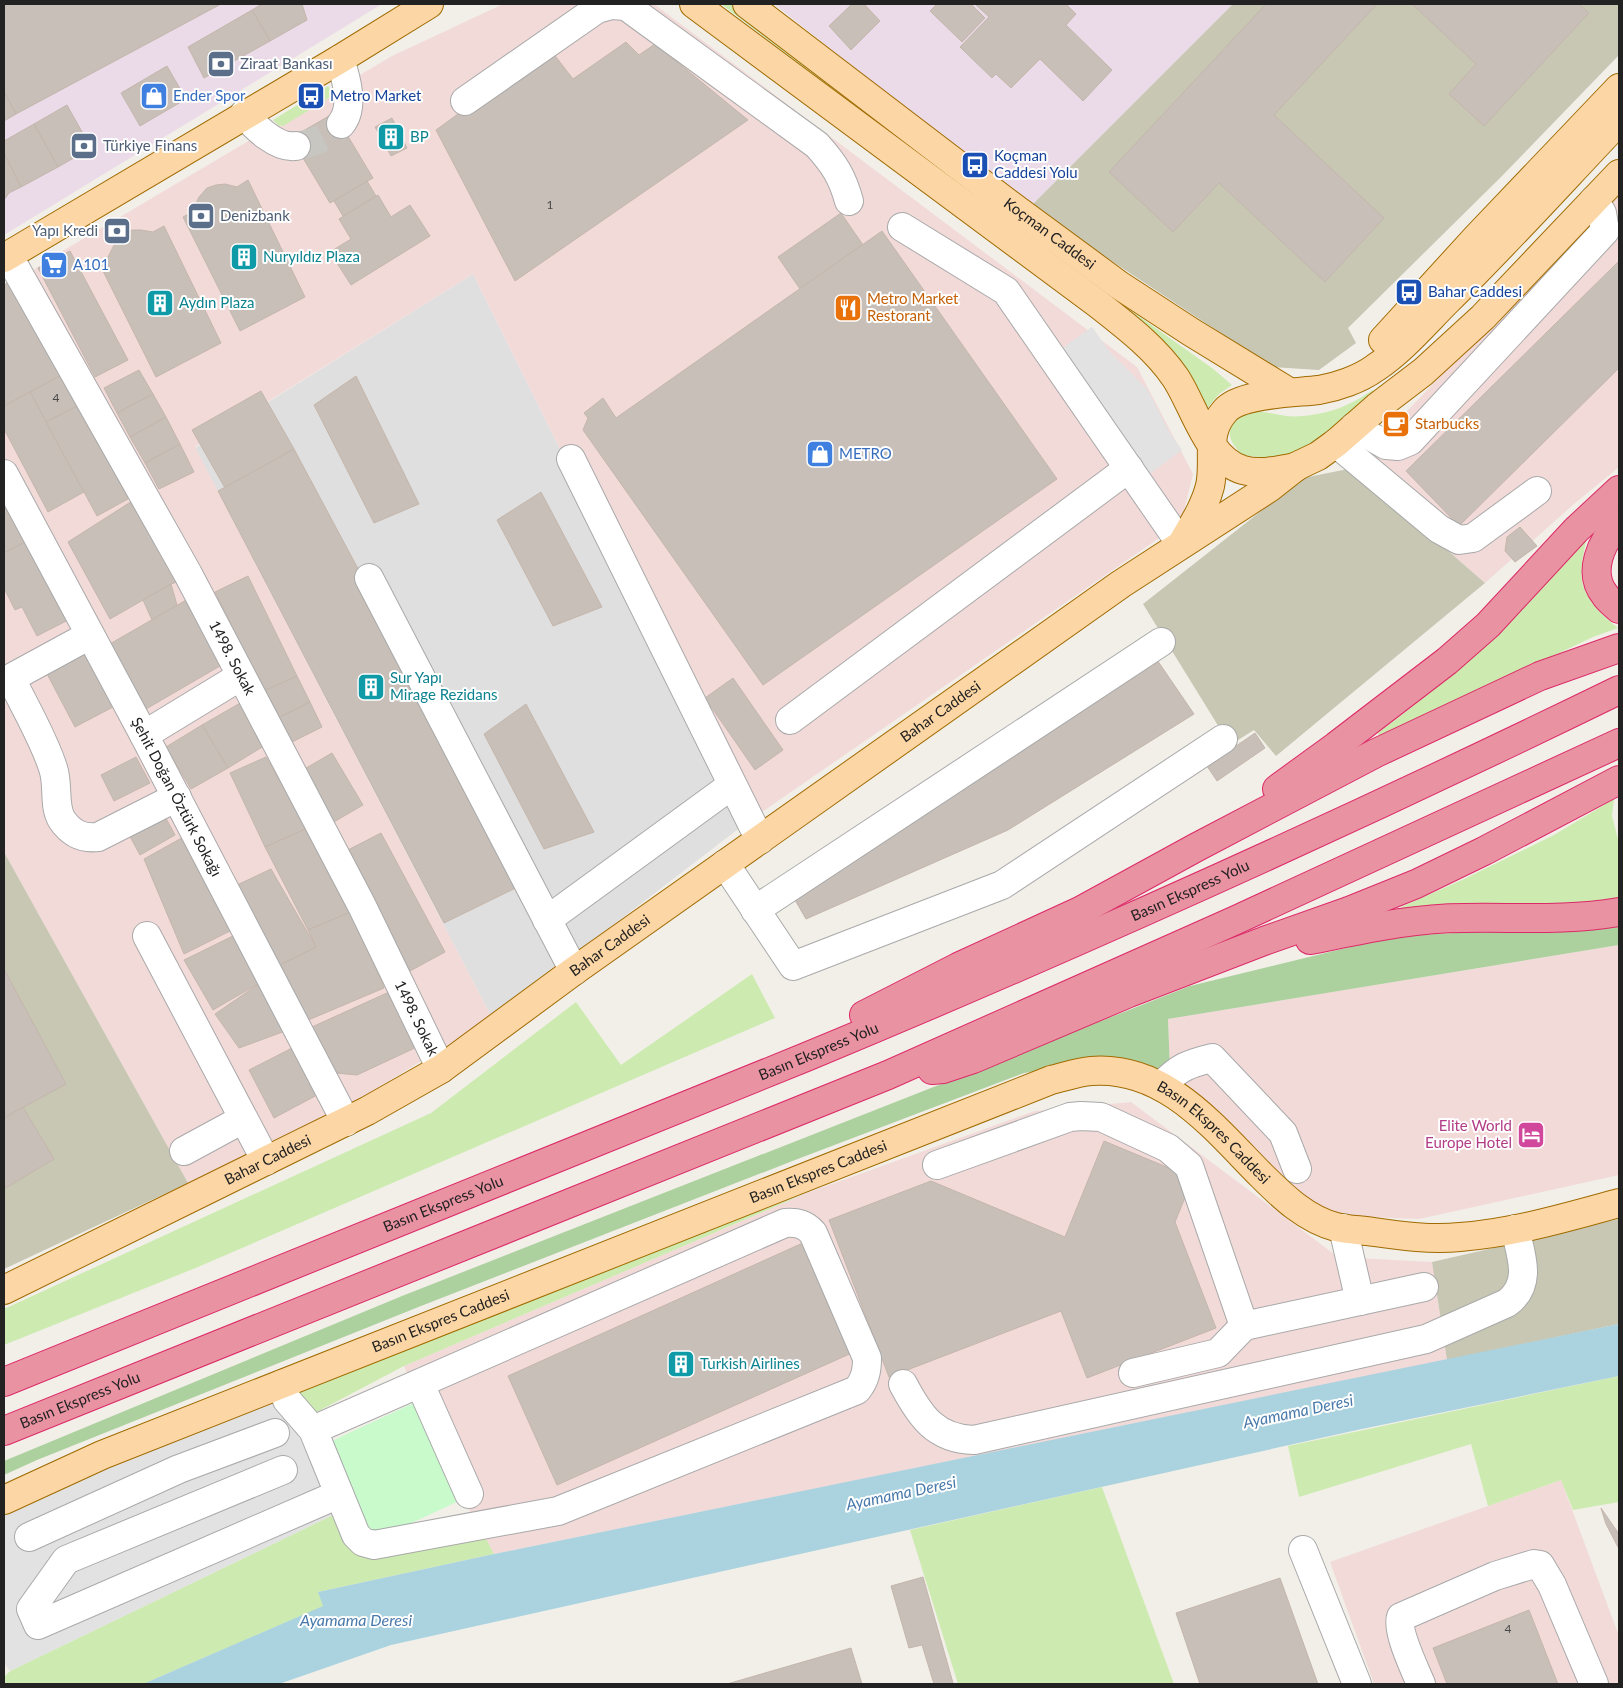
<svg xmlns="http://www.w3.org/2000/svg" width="1623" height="1688" font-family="Lato,sans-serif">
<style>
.residential{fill:#e0dfdf}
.commercial{fill:#f2dad9}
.industrial{fill:#ebdbe8}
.construction{fill:#c7c7b4}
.grass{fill:#cdebb0}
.forest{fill:#add19e}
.park{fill:#c8facc}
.parking{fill:#e2e2e2}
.water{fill:#aad3df}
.building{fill:#c7bfb8;stroke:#c4b6ab}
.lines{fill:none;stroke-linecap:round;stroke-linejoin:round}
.minor-tunnel{stroke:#c8c6c1;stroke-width:28;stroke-dasharray:28 14;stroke-linecap:butt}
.minor-casing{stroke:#a9a9a9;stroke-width:30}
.major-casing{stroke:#a06b00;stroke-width:30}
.highway-casing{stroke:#dc2a67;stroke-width:30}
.minor{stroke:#fff;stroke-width:28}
.major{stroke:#fcd6a4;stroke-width:28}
.highway{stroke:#e892a2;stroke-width:28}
.labels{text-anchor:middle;stroke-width:4;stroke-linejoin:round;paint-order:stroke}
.number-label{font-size:12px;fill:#4b4948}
.service-label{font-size:15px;fill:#4e5e75;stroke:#fff;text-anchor:start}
.shop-label{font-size:15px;fill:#366cbe;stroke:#fff;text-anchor:start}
.transit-label{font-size:15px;fill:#164399;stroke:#fff;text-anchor:start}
.culture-label{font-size:15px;fill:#0d838f;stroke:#fff;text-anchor:start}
.street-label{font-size:15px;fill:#222;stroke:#fff}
.food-label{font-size:15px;fill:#c56008;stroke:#fff;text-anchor:start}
.hotel-label{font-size:15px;fill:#b23c85;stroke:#fff;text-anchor:end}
.water-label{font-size:16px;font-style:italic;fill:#4a7aab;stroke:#fff}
</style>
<rect width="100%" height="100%" fill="#f2efe9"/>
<polygon class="residential" points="473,274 746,823 492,1018 195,448"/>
<g class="commercial">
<polygon points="503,4 654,4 1137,367 1193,474 1181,523 746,823 473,274 195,447 492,1018 369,1093 188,1183 4,852 4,290 54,256 392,56"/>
<polygon points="1619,188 1619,467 1574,504 1485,583 1353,468"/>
<polygon points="1619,945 1619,1175 1419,1219 1314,1215 1170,1070 1168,1019"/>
<polygon points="1131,1102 1338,1257 1432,1262 1447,1360 494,1554 463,1499 418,1401 404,1366 807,1193 1035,1111"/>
<polygon points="1561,1480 1619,1636 1619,1684 1374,1684 1330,1562"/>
</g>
<g class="industrial">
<polygon points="4,4 382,4 4,235"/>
<polygon points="774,4 1233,4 1030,207"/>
</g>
<g class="construction">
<polygon points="1233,4 1619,4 1619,55 1502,176 1348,328 1356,343 1319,370 1272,367 1030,207"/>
<polygon points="1353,468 1485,583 1276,756 1254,730 1230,745 1143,604 1303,478"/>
<polygon points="4,852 188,1183 4,1269"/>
<polygon points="1619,1219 1619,1324 1447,1360 1432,1262"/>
</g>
<g class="grass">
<path d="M721 4H730L1126 307 1212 368 1232 385 1219 394 1206 410C1197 383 1186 362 1165 343Z"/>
<polygon points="328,86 334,95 283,126 278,125 273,120"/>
<path d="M1373 390 1375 392C1351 415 1318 450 1285 456 1271 458 1256 457 1242 455 1235 447 1228 440 1230 428 1234 401 1269 414 1286 416 1295 417 1308 416 1317 414 1338 411 1356 401 1373 390Z"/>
<path d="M1587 538C1584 551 1580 568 1582 581 1586 600 1604 617 1618 628L1593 637 1380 738 1378 733C1411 708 1443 683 1473 656 1513 620 1550 578 1587 538Z"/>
<polygon points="1614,799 1612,816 1619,843 1619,898 1570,905 1402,912 1401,907 1462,880 1554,835"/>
<polygon points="752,974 775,1018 198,1267 4,1345 4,1309 431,1113 576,1002 621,1065"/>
<polygon points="807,1193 404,1366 309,1416 297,1385"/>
<polygon points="1619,1376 1619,1502 1573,1510 1561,1480 1488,1506 1471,1444 1299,1497 1288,1446"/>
<polygon points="1102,1487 1174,1684 958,1684 910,1530"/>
<polygon points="335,1514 359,1556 483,1533 494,1554 318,1592 324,1606 143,1684 4,1684 4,1677 10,1671"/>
</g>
<polygon class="forest" points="1619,925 1619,945 1168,1019 1170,1070 1094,1062 1024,1073 795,1160 421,1306 37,1460 4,1475 4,1461 402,1296 1190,986 1395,936"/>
<polygon class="park" points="418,1401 463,1499 369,1543 323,1445"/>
<g class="parking">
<polygon points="1092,327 1110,352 1147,389 1171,435 1182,450 1148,475 1057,352"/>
<polygon points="280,1397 335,1514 10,1671 4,1663 4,1509"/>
</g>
<polygon class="water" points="1619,1324 1619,1376 1357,1430 391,1645 279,1684 143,1684 323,1606 318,1592 494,1554"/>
<g class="building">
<polygon points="4,4 221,4 16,114 4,92"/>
<polygon points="262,4 302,4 307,20 270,41 252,10"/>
<polygon points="852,4 864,4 880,21 851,50 829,26"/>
<polygon points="937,4 971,4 985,18 962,42 930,11"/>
<polygon points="975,4 1066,4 1076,14 1066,25 1112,70 1083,101 1040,59 1011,88 996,74 992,78 960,47 989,17"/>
<polygon points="1266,4 1377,4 1274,115 1384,218 1325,282 1219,183 1173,232 1109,172"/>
<polygon points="1412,4 1579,4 1589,13 1484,126 1449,94 1476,64"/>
<polygon points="252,10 270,41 204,78 188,47"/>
<polygon points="626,42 639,55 655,44 748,120 515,281 436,130 549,48 573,79"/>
<polygon points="167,66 186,99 140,126 121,93"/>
<polygon points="4,92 16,114 4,121"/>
<polygon points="67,105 91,148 58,167 34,124"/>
<polygon points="334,113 373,178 330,203 291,138"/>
<polygon points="392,118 407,148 391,156 375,127"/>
<polygon points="34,124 58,167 21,187 4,153 4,141"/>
<polygon points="4,153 21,187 9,193 4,200"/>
<polygon points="248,180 305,297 240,331 183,217 192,212 199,197 207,188 216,185 225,184 237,187"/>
<polygon points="367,181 376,196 343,216 334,201"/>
<polygon points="378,195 391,217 410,205 430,236 351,285 330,252 351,239 339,219"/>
<polygon points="841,213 863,245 800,289 778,257"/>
<polygon points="164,226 221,343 156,377 99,263 108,257 115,243 123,234 132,230 141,230 153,232"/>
<polygon points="882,231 1057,479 763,685 583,430 588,418 584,413 603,398 616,418"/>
<polygon points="70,251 128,360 95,377 38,268"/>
<polygon points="1619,261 1619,368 1459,526 1406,471"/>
<polygon points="14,279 65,373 4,406 4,285"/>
<polygon points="139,370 153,394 117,413 104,388"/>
<polygon points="65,373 81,404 46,422 30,392"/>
<polygon points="356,376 419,504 374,523 314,405"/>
<polygon points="261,391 294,449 225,488 192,430"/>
<polygon points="30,392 84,492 48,512 4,429 4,406"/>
<polygon points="153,394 166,417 130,437 117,413"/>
<polygon points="81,404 128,499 97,516 46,422"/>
<polygon points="166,417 180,444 145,463 130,437"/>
<polygon points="180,444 194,472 159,489 145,463"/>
<polygon points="294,449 526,883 444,923 218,491"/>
<polygon points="4,486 31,539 4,553"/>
<polygon points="541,492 602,607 553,626 497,520"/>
<polygon points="140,496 183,580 171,584 110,619 68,542"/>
<polygon points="1520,527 1537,546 1515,562 1505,551 1507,537"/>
<polygon points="31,539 72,618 37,636 22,607 15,610 4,588 4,553"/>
<polygon points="248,576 297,676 264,691 215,592"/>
<polygon points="171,584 177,605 152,620 143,600"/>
<polygon points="188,599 220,666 146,709 108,645"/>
<polygon points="84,652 113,707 75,727 46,672"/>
<polygon points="1153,654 1194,714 1008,830 806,919 791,893"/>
<polygon points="297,676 310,702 276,719 264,691"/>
<polygon points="733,678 783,750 755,770 705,698"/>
<polygon points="242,702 267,744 228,768 202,725"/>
<polygon points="310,702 322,727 288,744 276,719"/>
<polygon points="526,704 594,832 544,849 484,734"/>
<polygon points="202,725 228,768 191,789 166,747"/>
<polygon points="1255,733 1265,748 1217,781 1207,766"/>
<polygon points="332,753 363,805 332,823 301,771"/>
<polygon points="136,757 150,783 114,801 101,775"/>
<polygon points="266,757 308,828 265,847 230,773"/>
<polygon points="162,811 175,835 140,855 127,831"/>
<polygon points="308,828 355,910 308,930 265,847"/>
<polygon points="381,833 445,952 410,971 346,851"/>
<polygon points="187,835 232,930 184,954 144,859"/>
<polygon points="271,869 316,947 278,966 235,886"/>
<polygon points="355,910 384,988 306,1021 278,966 316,947 308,930"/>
<polygon points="239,933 263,981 213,1010 184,960"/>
<polygon points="4,969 66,1084 4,1118"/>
<polygon points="263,981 288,1030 239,1048 215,1014"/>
<polygon points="389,992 417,1047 357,1075 336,1073 312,1027"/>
<polygon points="294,1047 319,1094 274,1118 249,1070"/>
<polygon points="23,1107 54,1159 4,1189 4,1118"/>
<polygon points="1104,1141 1193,1178 1175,1222 1216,1328 1087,1378 1061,1311 889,1377 829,1220 931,1181 1065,1237"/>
<polygon points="805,1242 854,1352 557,1485 508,1376"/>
<polygon points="1601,1508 1619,1534 1619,1549 1606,1524"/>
<polygon points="923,1577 953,1683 948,1684 934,1684 922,1645 909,1648 891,1586"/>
<polygon points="1280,1578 1318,1684 1200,1684 1176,1613"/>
<polygon points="1529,1610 1558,1684 1447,1684 1433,1648"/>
<polygon points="851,1648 862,1684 727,1684"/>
</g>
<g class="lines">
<path class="minor-tunnel" d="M296 146C313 143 329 137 341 124"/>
<g class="minor-casing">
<g id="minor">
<path d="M340 59C346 78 355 107 341 124"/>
<path d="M465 101 597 9 611 5 626 6 817 145C834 164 842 176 849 201"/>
<path d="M244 114C255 127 277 149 296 146"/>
<polyline points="902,227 1006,291 1181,544"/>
<path id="s1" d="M8 255 188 574 362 906 441 1069"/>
<polyline points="1354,427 1386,445 1398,446 1410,441 1605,231 1602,213 1594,200"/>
<polyline points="1336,443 1439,529 1459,540 1473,538 1537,491"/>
<polyline points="571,459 760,840"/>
<path id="s2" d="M4 474 144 735 346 1122"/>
<polyline points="369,578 574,971"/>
<path d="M90 635 11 678C25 708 43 737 53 768 59 785 53 806 62 820 71 833 82 839 98 837L177 797"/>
<polyline points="790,720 1129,468"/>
<polyline points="144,735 241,676"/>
<polyline points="725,864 793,966 1002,885 1223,739"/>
<polyline points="755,910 1161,642"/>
<polyline points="547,920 732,785"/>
<polyline points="147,936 266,1161"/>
<path d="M1161 1086C1179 1067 1188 1064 1212 1058L1283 1133 1297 1169"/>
<polyline points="184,1151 243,1119"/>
<polyline points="937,1165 1070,1117 1081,1116 1101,1117 1168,1148 1189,1166 1244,1326"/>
<polyline points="1343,1228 1360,1301"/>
<polyline points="1133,1373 1218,1353 1244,1326 1424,1287"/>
<path d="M282 1384 287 1400 313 1430 356 1535 363 1542 374 1545 558 1511 857 1390C865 1380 867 1371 867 1358L813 1233C805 1224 797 1222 785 1223L313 1430"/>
<polyline points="420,1384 469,1494"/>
<path d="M903 1384C920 1416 935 1439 974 1440L1426 1339 1507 1303C1533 1284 1521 1255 1515 1229"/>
<polyline points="283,1470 66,1560 31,1609 38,1625 339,1494"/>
<polyline points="29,1537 179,1469 275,1433"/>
<polyline points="1303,1550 1357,1684"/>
<path d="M1421 1684C1415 1670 1396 1630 1401 1617L1495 1576 1534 1564 1540 1565 1552 1585 1594 1684"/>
</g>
</g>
<g class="major-casing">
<g id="major">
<path d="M694 4 1098 304C1126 326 1155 348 1175 377 1194 405 1207 460 1243 470 1260 475 1279 470 1296 467"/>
<path id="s3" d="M747 4 1001 198 1119 285 1191 332 1289 392"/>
<polyline points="4,258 340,59 429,4"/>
<polyline points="1383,340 1476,238 1619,88"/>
<path d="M1184 540C1194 523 1205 506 1210 486 1216 458 1204 434 1225 411 1240 393 1295 393 1319 390 1337 387 1360 379 1375 368 1402 350 1424 324 1447 301 1506 243 1562 181 1619 121"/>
<path id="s4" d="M4 1290 367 1111 441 1069 574 971 1121 584 1269 488 1297 466 1318 456 1336 443 1377 407 1423 372 1483 317 1619 174"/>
<path id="s5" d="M4 1500 102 1455 1051 1080C1064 1077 1078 1072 1091 1071 1166 1065 1215 1129 1262 1176 1283 1197 1306 1219 1336 1227 1348 1230 1361 1230 1374 1232 1402 1236 1432 1240 1460 1237 1514 1233 1568 1217 1619 1203"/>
</g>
</g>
<g class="highway-casing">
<g id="highway">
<path d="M1619 524C1601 541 1587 573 1605 595 1608 600 1615 605 1619 609"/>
<polyline points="1277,789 1336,746 1447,661 1488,625 1576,530 1619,490"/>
<path d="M1310 940C1361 930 1411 918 1464 918 1518 917 1565 921 1619 912"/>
<polyline points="864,1015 958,967 1080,911 1197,847 1376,753 1540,676 1619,648"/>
<polyline points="932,1070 943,1069 973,1059 1129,993 1264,941 1349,911 1416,884 1484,851 1619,780"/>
<path id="s6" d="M4 1382C271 1272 539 1167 806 1057 1081 943 1352 820 1619 690"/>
<path id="s7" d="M4 1431 888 1075 1236 920 1619 743"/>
</g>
</g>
<use href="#minor" class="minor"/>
<use href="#major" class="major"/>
<use href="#highway" class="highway"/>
</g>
<defs>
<g id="bank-square" transform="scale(1.4375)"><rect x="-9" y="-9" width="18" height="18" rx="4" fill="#5c6f8a" stroke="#fff"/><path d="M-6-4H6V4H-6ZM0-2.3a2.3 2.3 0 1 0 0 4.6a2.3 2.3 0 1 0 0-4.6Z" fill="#fff"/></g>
<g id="shop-square" transform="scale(1.4375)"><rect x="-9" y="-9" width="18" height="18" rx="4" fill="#3f7fe0" stroke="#fff"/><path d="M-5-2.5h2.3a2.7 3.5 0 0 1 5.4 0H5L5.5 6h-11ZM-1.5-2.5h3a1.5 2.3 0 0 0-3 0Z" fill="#fff"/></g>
<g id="bus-square" transform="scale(1.4375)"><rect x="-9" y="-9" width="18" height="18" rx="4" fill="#1a4fb4" stroke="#fff"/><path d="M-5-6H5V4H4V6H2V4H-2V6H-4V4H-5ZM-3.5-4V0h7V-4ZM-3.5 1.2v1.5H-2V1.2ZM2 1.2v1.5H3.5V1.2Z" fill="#fff"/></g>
<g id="building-square" transform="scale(1.4375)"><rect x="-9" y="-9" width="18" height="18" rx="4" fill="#0f9aa8" stroke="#fff"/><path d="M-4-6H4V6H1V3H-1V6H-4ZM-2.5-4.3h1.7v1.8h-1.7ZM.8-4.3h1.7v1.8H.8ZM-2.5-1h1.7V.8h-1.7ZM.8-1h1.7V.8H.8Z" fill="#fff"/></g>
<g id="supermarket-square" transform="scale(1.4375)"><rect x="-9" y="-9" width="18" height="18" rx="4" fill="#3f7fe0" stroke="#fff"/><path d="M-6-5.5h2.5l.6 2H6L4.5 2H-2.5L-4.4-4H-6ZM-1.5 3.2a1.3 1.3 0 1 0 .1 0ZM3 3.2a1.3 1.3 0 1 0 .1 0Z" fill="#fff"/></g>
<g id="restaurant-square" transform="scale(1.4375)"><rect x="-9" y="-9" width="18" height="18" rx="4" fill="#e8710a" stroke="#fff"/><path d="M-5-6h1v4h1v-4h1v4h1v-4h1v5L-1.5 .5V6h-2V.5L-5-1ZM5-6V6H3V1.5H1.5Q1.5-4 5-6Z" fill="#fff"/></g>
<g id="cafe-square" transform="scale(1.4375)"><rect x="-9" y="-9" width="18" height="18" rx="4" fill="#e8710a" stroke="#fff"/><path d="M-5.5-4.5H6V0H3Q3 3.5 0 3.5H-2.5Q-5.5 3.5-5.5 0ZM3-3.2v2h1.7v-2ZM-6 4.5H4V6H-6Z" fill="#fff"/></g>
<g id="hotel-square" transform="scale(1.4375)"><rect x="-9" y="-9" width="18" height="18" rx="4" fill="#d1479c" stroke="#fff"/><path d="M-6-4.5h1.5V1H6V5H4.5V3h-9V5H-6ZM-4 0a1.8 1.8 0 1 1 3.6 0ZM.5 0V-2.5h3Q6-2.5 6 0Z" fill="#fff"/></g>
</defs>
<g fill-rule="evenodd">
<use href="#bank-square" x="221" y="64"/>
<use href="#shop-square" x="154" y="96"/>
<use href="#bus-square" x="311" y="96"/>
<use href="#building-square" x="391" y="137"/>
<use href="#bank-square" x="84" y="146"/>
<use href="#bus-square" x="975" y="165"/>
<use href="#bank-square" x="201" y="216"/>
<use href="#bank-square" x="117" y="231"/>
<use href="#building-square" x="244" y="257"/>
<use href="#supermarket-square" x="54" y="265"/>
<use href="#bus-square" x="1409" y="292"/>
<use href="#building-square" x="160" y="303"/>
<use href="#restaurant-square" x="848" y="308"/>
<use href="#cafe-square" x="1396" y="424"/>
<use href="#shop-square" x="820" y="454"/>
<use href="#building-square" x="371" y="687"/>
<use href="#hotel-square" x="1531" y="1135"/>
<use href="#building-square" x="681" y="1364"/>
</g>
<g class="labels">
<g class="number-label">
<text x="550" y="209">1</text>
<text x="56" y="402">4</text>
<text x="1508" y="1633">4</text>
</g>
<g class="service-label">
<text x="240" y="69">Ziraat Bankası</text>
<text x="103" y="151">Türkiye Finans</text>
<text x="220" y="221">Denizbank</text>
<text x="98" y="236" text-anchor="end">Yapı Kredi</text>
</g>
<g class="shop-label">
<text x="173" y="101">Ender Spor</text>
<text x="73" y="270">A101</text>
<text x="839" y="459">METRO</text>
</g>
<g class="transit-label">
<text x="330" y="101">Metro Market</text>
<text x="994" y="161">Koçman<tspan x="994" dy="17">Caddesi Yolu</tspan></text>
<text x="1428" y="297">Bahar Caddesi</text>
</g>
<g class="culture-label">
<text x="410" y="142">BP</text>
<text x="263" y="262">Nuryıldız Plaza</text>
<text x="179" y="308">Aydın Plaza</text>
<text x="390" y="683">Sur Yapı<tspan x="390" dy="17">Mirage Rezidans</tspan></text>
<text x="700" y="1369">Turkish Airlines</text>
</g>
<g class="street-label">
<text dy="5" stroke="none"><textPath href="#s3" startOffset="380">Koçman Caddesi</textPath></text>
<text dy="5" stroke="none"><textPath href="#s1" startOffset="461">1498. Sokak</textPath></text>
<text dy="5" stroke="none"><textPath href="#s4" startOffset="1104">Bahar Caddesi</textPath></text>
<text dy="5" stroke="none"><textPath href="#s2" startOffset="366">Şehit Doğan Öztürk Sokağı</textPath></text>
<text dy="5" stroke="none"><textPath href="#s6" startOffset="1284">Basın Ekspress Yolu</textPath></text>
<text dy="5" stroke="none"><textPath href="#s4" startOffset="699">Bahar Caddesi</textPath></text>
<text dy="5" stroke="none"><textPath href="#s1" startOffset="866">1498. Sokak</textPath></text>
<text dy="5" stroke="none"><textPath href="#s6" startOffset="879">Basın Ekspress Yolu</textPath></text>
<text dy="5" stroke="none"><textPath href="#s5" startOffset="1312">Basın Ekspres Caddesi</textPath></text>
<text dy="5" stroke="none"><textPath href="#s4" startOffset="294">Bahar Caddesi</textPath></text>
<text dy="5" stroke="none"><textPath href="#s5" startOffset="878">Basın Ekspres Caddesi</textPath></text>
<text dy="5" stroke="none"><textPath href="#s6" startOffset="474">Basın Ekspress Yolu</textPath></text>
<text dy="5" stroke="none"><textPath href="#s5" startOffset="472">Basın Ekspres Caddesi</textPath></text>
<text dy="5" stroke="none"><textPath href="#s7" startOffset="82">Basın Ekspress Yolu</textPath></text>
</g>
<g class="food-label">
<text x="867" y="304">Metro Market<tspan x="867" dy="17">Restorant</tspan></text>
<text x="1415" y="429">Starbucks</text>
</g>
<g class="hotel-label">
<text x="1512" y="1131">Elite World<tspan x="1512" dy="17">Europe Hotel</tspan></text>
</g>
<g class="water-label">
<text transform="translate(1298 1411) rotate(-12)" y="6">Ayamama Deresi</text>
<text transform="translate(901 1493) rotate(-12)" y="6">Ayamama Deresi</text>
<text x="356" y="1626">Ayamama Deresi</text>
</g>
</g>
<rect width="1623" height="1688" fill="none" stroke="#222222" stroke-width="10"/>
</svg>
